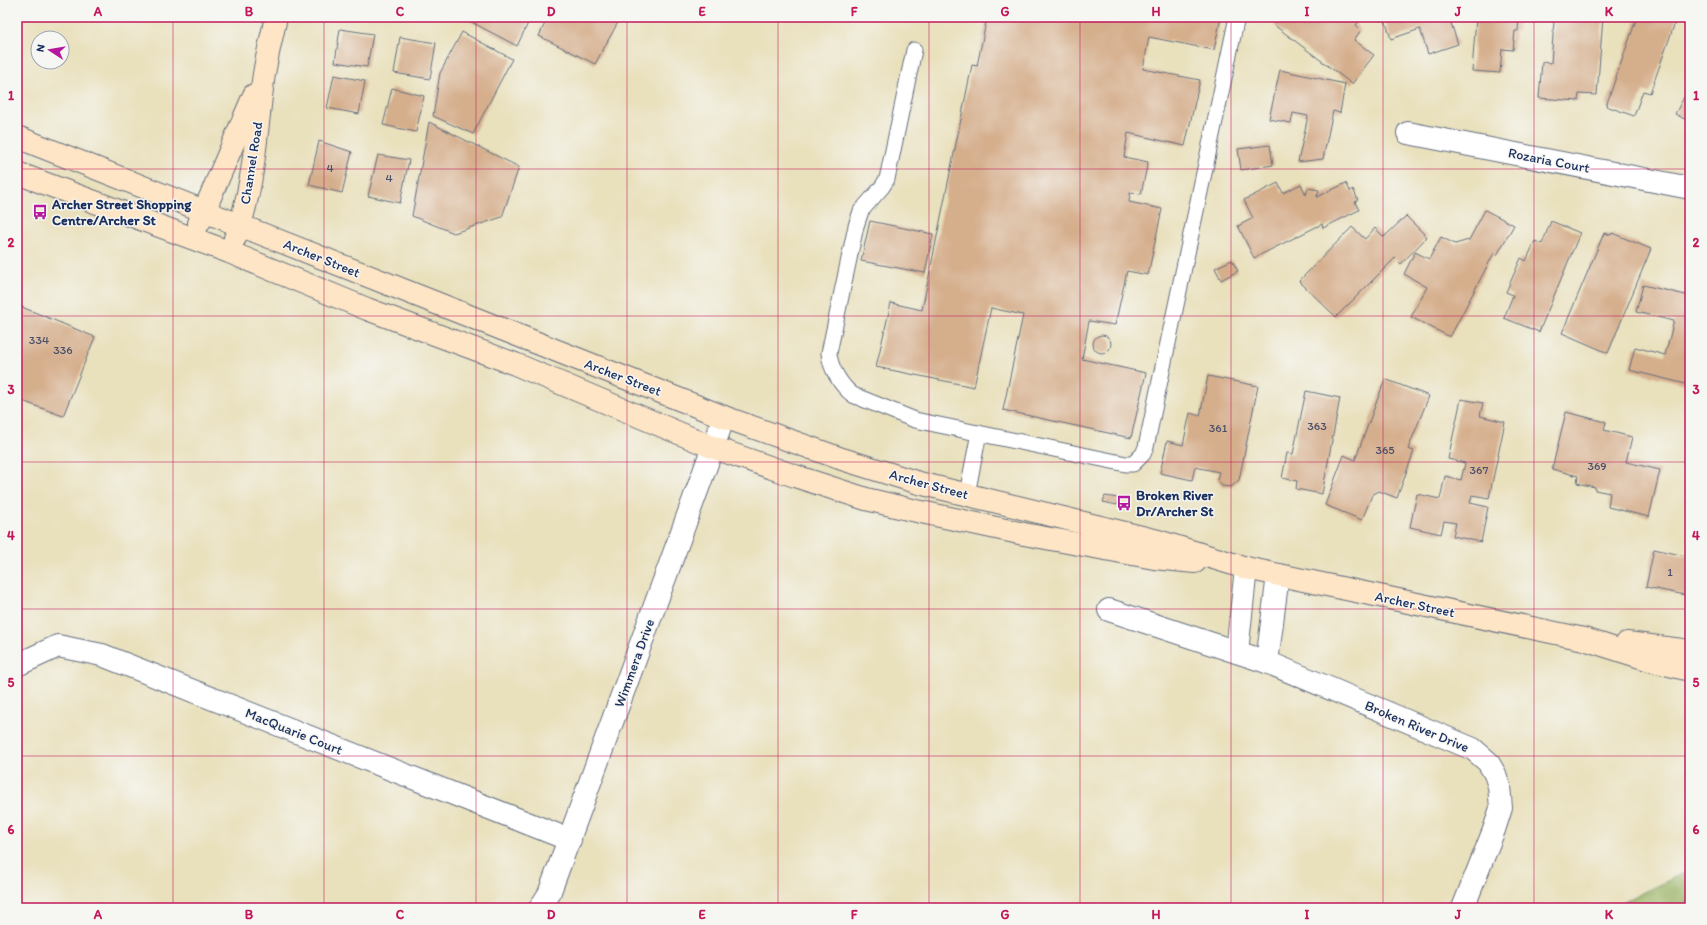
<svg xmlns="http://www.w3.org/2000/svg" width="1707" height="925" font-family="Itim,sans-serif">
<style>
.forest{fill:#99b263;stroke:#5a7060}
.building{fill:#d5ae8c}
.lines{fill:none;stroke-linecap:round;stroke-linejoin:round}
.lane-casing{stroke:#636d7f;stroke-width:17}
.street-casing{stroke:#636d7f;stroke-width:24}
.secondary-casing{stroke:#636d7f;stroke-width:24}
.lane{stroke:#fff;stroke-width:15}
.street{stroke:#fff;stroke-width:22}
.secondary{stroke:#fde5c5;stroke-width:22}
.grid{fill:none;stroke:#c2185b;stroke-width:1;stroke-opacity:0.55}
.labels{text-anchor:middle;stroke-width:3;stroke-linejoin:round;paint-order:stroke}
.number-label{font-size:12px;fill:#4a4f6a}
.street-label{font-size:14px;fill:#1b2f5e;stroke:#f6f6f2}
.poi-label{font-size:14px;font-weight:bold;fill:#1b2f5e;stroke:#f6f6f2;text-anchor:start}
.neatline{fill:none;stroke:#c2185b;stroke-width:1.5}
.grid-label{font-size:13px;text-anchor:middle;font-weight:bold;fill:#c2185b}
</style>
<rect width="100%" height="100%" fill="#f6f6f2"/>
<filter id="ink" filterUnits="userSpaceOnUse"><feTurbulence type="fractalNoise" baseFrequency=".025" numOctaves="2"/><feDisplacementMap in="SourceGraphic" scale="8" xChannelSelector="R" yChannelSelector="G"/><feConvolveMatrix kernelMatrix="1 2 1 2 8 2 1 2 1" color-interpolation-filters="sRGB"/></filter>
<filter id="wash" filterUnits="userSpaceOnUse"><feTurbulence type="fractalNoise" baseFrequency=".012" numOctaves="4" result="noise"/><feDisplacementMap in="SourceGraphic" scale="16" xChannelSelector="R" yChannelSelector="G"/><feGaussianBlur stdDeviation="0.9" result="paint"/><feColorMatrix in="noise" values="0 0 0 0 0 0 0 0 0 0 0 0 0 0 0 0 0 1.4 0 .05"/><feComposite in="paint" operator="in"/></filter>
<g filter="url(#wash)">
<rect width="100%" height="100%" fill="#e9e0bc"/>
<polygon class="forest" points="1690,870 1690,908 1610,908"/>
<g id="blocks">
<g class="building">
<polygon points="462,17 531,17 517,46"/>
<polygon points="548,17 621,17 595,64 539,36"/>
<polygon points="987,17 1221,17 1214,50 1149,37 1143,69 1200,80 1185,146 1128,133 1124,157 1148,162 1141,194 1130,193 1129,202 1162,209 1148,275 1127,271 1115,325 1089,321 1082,359 1146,373 1131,438 1003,410 1023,315 991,308 974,387 876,367 891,303 922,310 972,65 977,66"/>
<polygon points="1280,17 1362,17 1356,25 1361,30 1354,40 1374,55 1352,84 1274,25"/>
<polygon points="1384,17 1449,17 1458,44 1428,54 1420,29 1391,39"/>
<polygon points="1476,17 1519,17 1518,31 1515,31 1513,50 1502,49 1500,73 1472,71"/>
<polygon points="1533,17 1603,17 1597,95 1579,94 1578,101 1539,98 1542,62 1551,63 1554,21 1533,20"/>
<polygon points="1637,17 1677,17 1650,93 1643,91 1634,116 1606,106"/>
<polygon points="340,29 373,34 367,67 335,62"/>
<polygon points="462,32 512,59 473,134 433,116 440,73"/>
<polygon points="400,37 436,43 430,79 394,73"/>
<polygon points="1280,70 1345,84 1340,113 1333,111 1323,159 1298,162 1308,116 1293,113 1291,123 1269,119"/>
<polygon points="334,75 365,81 359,114 327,108"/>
<polygon points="1690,86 1690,122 1675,114"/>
<polygon points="392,88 424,96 416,132 383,125"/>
<polygon points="429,122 519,167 502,217 454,233 412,216"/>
<polygon points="319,141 352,152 342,193 309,185"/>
<polygon points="1270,145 1273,165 1241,170 1238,149"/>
<polygon points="378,155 409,160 400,203 368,196"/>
<polygon points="1278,183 1283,193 1301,184 1306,195 1308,188 1319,190 1317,197 1346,183 1350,191 1353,189 1358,200 1355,202 1359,210 1323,228 1322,224 1254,258 1238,226 1253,218 1244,200"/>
<polygon points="1485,210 1514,225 1497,255 1494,253 1450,337 1411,317 1427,287 1404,274 1415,252 1429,259 1441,237 1455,244 1469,240"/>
<polygon points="1406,216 1427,237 1401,264 1395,258 1336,317 1299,281 1352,227 1365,239 1375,228 1384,237"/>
<polygon points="870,221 933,234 925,273 861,261"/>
<polygon points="1551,221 1580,233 1539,332 1504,318 1513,295 1506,292 1521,258 1526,261 1535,241 1542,244"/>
<polygon points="1604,233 1611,235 1612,233 1651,249 1608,353 1562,333"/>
<polygon points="1232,260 1238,271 1221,280 1215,268"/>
<polygon points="1643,285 1690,296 1690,385 1629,370 1635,347 1665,355 1674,321 1636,312"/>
<polygon points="17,305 95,337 63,416 17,399"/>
<circle cx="1102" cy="344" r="9"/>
<polygon points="1208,376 1258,386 1239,480 1231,487 1222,486 1217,479 1219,472 1195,467 1192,480 1160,473 1167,441 1183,445 1190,413 1200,416"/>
<polygon points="1385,379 1429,396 1408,449 1414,451 1397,498 1379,491 1372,495 1362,520 1325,505 1344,455 1355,460"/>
<polygon points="1306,391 1340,398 1322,494 1296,489 1297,481 1282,478 1287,453 1293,454"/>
<polygon points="1461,399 1483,403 1480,416 1505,422 1489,498 1472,495 1470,503 1488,507 1481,542 1453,536 1456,523 1444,521 1441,534 1410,527 1417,494 1440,499 1445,476 1461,480 1465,463 1448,459"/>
<polygon points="1566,412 1606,422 1604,430 1632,437 1626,462 1660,470 1649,517 1608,507 1610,493 1595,490 1595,487 1577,483 1578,476 1552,469"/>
<polygon points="1105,496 1118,498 1117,505 1103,502"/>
<polygon points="1654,549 1690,557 1690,596 1646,587"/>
</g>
</g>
</g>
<g filter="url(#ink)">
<use href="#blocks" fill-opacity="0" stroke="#636d7f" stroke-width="1"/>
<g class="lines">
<g class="lane-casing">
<g id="lane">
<path d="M914 50 887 179 882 187 861 211 856 226 829 353C830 368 841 386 853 395L915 420 1126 464H1133L1143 454 1146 447 1237 17"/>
<polyline points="967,494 979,433"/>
</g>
</g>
<g class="street-casing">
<g id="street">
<polyline points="1408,133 1690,188"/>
<polyline points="1109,610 1267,662 1473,749 1488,762 1495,774 1499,786 1501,808 1494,830 1463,908"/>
<polyline points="1237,652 1246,568"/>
<polyline points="1267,662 1278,575"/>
<polyline points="17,665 58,646 102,655 570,840"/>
<polyline points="540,908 549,894 724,417"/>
</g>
</g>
<g class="secondary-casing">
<g id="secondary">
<polyline points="17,137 724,417 842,459 919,483 1158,541 1246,568 1584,639 1653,661 1690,670"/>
<polyline points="17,173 229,252 367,309 515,364 712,447 795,476 866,499 912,510 1024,534 1154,558 1195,562"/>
<polyline points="199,223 254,95"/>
<path d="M235 238C255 188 256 127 264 74 267 55 272 36 276 17"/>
<polyline points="1627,643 1690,651"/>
</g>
</g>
<use href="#lane" class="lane"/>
<use href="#street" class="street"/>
<use href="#secondary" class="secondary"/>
</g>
</g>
<path class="grid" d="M173 17V908M324 17V908M476 17V908M627 17V908M778 17V908M929 17V908M1080 17V908M1231 17V908M1383 17V908M1534 17V908M17 169H1690M17 316H1690M17 462H1690M17 609H1690M17 756H1690"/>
<defs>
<g id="bus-bare" transform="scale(1.2)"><path d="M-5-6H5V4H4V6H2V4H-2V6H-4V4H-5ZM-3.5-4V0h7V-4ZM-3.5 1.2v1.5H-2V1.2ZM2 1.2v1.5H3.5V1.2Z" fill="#b5179e" stroke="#f6f6f2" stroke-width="2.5" paint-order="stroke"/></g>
</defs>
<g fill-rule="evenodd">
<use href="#bus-bare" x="40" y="212"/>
<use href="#bus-bare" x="1124" y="503"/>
</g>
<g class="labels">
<g class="number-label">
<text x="330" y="172">4</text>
<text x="389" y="182">4</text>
<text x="39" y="344">334</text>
<text x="63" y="354">336</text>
<text x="1317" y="430">363</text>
<text x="1218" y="432">361</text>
<text x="1385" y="454">365</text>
<text x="1597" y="470">369</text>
<text x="1479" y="474">367</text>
<text x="1670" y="576">1</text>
</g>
<g class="street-label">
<text transform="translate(1549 160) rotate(11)" y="5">Rozaria Court</text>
<text transform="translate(251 163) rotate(-81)" y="5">Channel Road</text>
<text transform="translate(322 258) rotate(22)" y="5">Archer Street</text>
<text transform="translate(623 377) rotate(21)" y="5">Archer Street</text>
<text transform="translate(929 484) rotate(15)" y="5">Archer Street</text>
<text transform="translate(1415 604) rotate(12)" y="5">Archer Street</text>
<text transform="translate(634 663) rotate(-70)" y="5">Wimmera Drive</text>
<text transform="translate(1417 726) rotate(23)" y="5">Broken River Drive</text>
<text transform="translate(294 731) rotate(22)" y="5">MacQuarie Court</text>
</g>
<g class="poi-label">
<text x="52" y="209">Archer Street Shopping<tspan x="52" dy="16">Centre/Archer St</tspan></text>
<text x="1136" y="500">Broken River<tspan x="1136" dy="16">Dr/Archer St</tspan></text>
</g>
</g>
<rect width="1707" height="925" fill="none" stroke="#f6f6f2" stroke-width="44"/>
<g transform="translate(50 50) rotate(282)"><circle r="19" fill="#f6f6f2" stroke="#9ea6b7"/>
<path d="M0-3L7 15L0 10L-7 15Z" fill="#b5179e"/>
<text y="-6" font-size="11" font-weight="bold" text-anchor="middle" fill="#1b2f5e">N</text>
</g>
<rect x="22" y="22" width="1663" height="881" class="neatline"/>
<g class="grid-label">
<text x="98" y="16">A</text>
<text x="249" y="16">B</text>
<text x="400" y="16">C</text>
<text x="551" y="16">D</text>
<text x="702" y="16">E</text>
<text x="854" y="16">F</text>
<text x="1005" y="16">G</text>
<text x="1156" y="16">H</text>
<text x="1307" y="16">I</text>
<text x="1458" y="16">J</text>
<text x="1609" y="16">K</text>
<text x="11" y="100">1</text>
<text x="1696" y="100">1</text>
<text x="11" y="247">2</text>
<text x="1696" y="247">2</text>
<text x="11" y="394">3</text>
<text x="1696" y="394">3</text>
<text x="11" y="540">4</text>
<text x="1696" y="540">4</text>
<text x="11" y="687">5</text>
<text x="1696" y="687">5</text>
<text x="11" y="834">6</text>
<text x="1696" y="834">6</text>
<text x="98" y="919">A</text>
<text x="249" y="919">B</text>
<text x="400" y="919">C</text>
<text x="551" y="919">D</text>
<text x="702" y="919">E</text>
<text x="854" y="919">F</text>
<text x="1005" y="919">G</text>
<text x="1156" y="919">H</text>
<text x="1307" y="919">I</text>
<text x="1458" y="919">J</text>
<text x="1609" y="919">K</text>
</g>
</svg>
